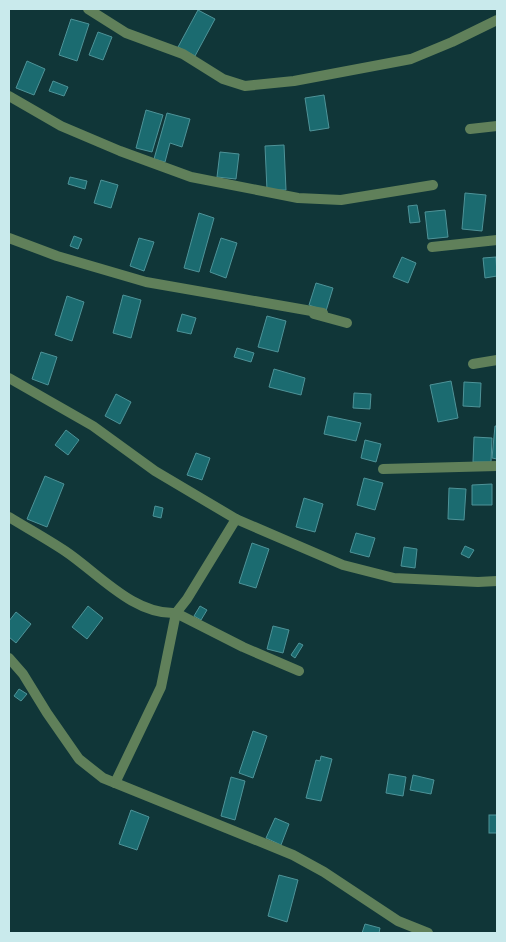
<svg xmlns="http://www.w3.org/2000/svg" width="506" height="942" font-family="Jost,sans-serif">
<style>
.building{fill:#1b6b70;stroke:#4e9398}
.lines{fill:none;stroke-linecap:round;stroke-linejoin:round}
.street{stroke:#60805a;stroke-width:10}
</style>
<rect width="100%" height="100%" fill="#103638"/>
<g class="building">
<polygon points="198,10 215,19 195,56 178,47"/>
<polygon points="71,19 89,24 77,61 59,55"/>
<polygon points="98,32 112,37 103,60 89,55"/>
<polygon points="27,61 45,69 34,95 16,88"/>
<polygon points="53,81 68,87 64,96 49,91"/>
<polygon points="324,95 329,128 310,131 305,98"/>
<polygon points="146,110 163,115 152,152 136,148"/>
<polygon points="167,113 190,119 182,147 170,143 165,162 154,159"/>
<polygon points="284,145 286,190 267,190 265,146"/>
<polygon points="220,152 239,154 236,179 217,177"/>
<polygon points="70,177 87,181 85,189 68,184"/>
<polygon points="101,180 118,185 111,208 94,203"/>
<polygon points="465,193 486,195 482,231 462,229"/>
<polygon points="417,205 420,222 410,223 408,206"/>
<polygon points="445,210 448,237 428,239 425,212"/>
<polygon points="199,213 214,218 199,272 184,268"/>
<polygon points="74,236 82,239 78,249 70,246"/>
<polygon points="139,238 154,242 144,271 130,266"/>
<polygon points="221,238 237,243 226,278 210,272"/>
<polygon points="402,257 416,263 408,283 393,277"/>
<polygon points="496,257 497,276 485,278 483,258"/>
<polygon points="316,283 333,288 326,311 309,305"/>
<polygon points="123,295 141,300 131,338 113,333"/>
<polygon points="67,296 84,302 72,341 55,335"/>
<polygon points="182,314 196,318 191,334 177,331"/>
<polygon points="267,316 286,321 278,352 258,347"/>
<polygon points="237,348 254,353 251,362 234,357"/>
<polygon points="41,352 57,357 48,385 32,379"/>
<polygon points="274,369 305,378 301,395 269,387"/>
<polygon points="451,381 458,418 438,422 430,385"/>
<polygon points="464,382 481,383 480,407 463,406"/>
<polygon points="354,393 371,394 370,409 353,408"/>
<polygon points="116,394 131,402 120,424 105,416"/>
<polygon points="328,416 361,423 356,441 324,434"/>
<polygon points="495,426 497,426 497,459 492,458"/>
<polygon points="66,430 79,440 68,455 55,445"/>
<polygon points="474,437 492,438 491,462 473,462"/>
<polygon points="365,440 381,444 376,462 361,458"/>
<polygon points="196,453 210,458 202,480 187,475"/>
<polygon points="45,476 64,484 47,527 27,519"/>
<polygon points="364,478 383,483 375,510 357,505"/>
<polygon points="492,484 492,505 472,505 472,485"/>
<polygon points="449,488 466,489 464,520 448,519"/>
<polygon points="304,498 323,504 315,532 296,527"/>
<polygon points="155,506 163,508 161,518 153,516"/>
<polygon points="356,533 375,538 369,557 350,552"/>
<polygon points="252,543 269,549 256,588 239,583"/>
<polygon points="465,546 474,550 469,558 461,554"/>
<polygon points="404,547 417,549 415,568 401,566"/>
<polygon points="88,606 103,618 87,639 72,627"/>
<polygon points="200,606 207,610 201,620 194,616"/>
<polygon points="16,612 31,624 16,643 9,637 9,621"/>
<polygon points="273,626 289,630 283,653 267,649"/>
<polygon points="299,643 303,645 295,658 291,655"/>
<polygon points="19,689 27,694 21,701 14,696"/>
<polygon points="253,731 267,736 253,778 239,773"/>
<polygon points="321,756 332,759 321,801 306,798 316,760 320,761"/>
<polygon points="389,774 406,777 403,796 386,793"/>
<polygon points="413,775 434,780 431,794 410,790"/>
<polygon points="231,777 245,781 235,820 221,816"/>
<polygon points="131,810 149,817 137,850 119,844"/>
<rect x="489" y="815" width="8" height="18"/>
<polygon points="275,818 289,824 281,845 266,838"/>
<polygon points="279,875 298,880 287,922 268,916"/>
<polygon points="365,924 380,928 379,933 362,933"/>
</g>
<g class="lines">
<g class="street">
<polyline points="88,9 126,33 183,54 223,79 245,86 294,81 411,59 452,42 497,20"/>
<polyline points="9,96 61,126 120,151 191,177 298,198 341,200 433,185"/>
<polyline points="470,129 497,126"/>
<polyline points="9,238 57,256 146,282 323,313"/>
<polyline points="432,247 497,240"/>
<polyline points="314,314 347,323"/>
<polyline points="473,364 497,360"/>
<polyline points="9,378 93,426 155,471 236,519 343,565 394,578 478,582 497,581"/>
<polyline points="383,469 497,466"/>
<path d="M9 517C27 528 47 539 65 551 98 573 133 615 176 613L187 599 236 519"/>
<polyline points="9,658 23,674 47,713 79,759 103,778 293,855 324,872 398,921 428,933"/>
<polyline points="115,783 161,687 176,613 243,647 299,671"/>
</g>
</g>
<rect width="506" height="942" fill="none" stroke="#c9eaec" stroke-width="20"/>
</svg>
